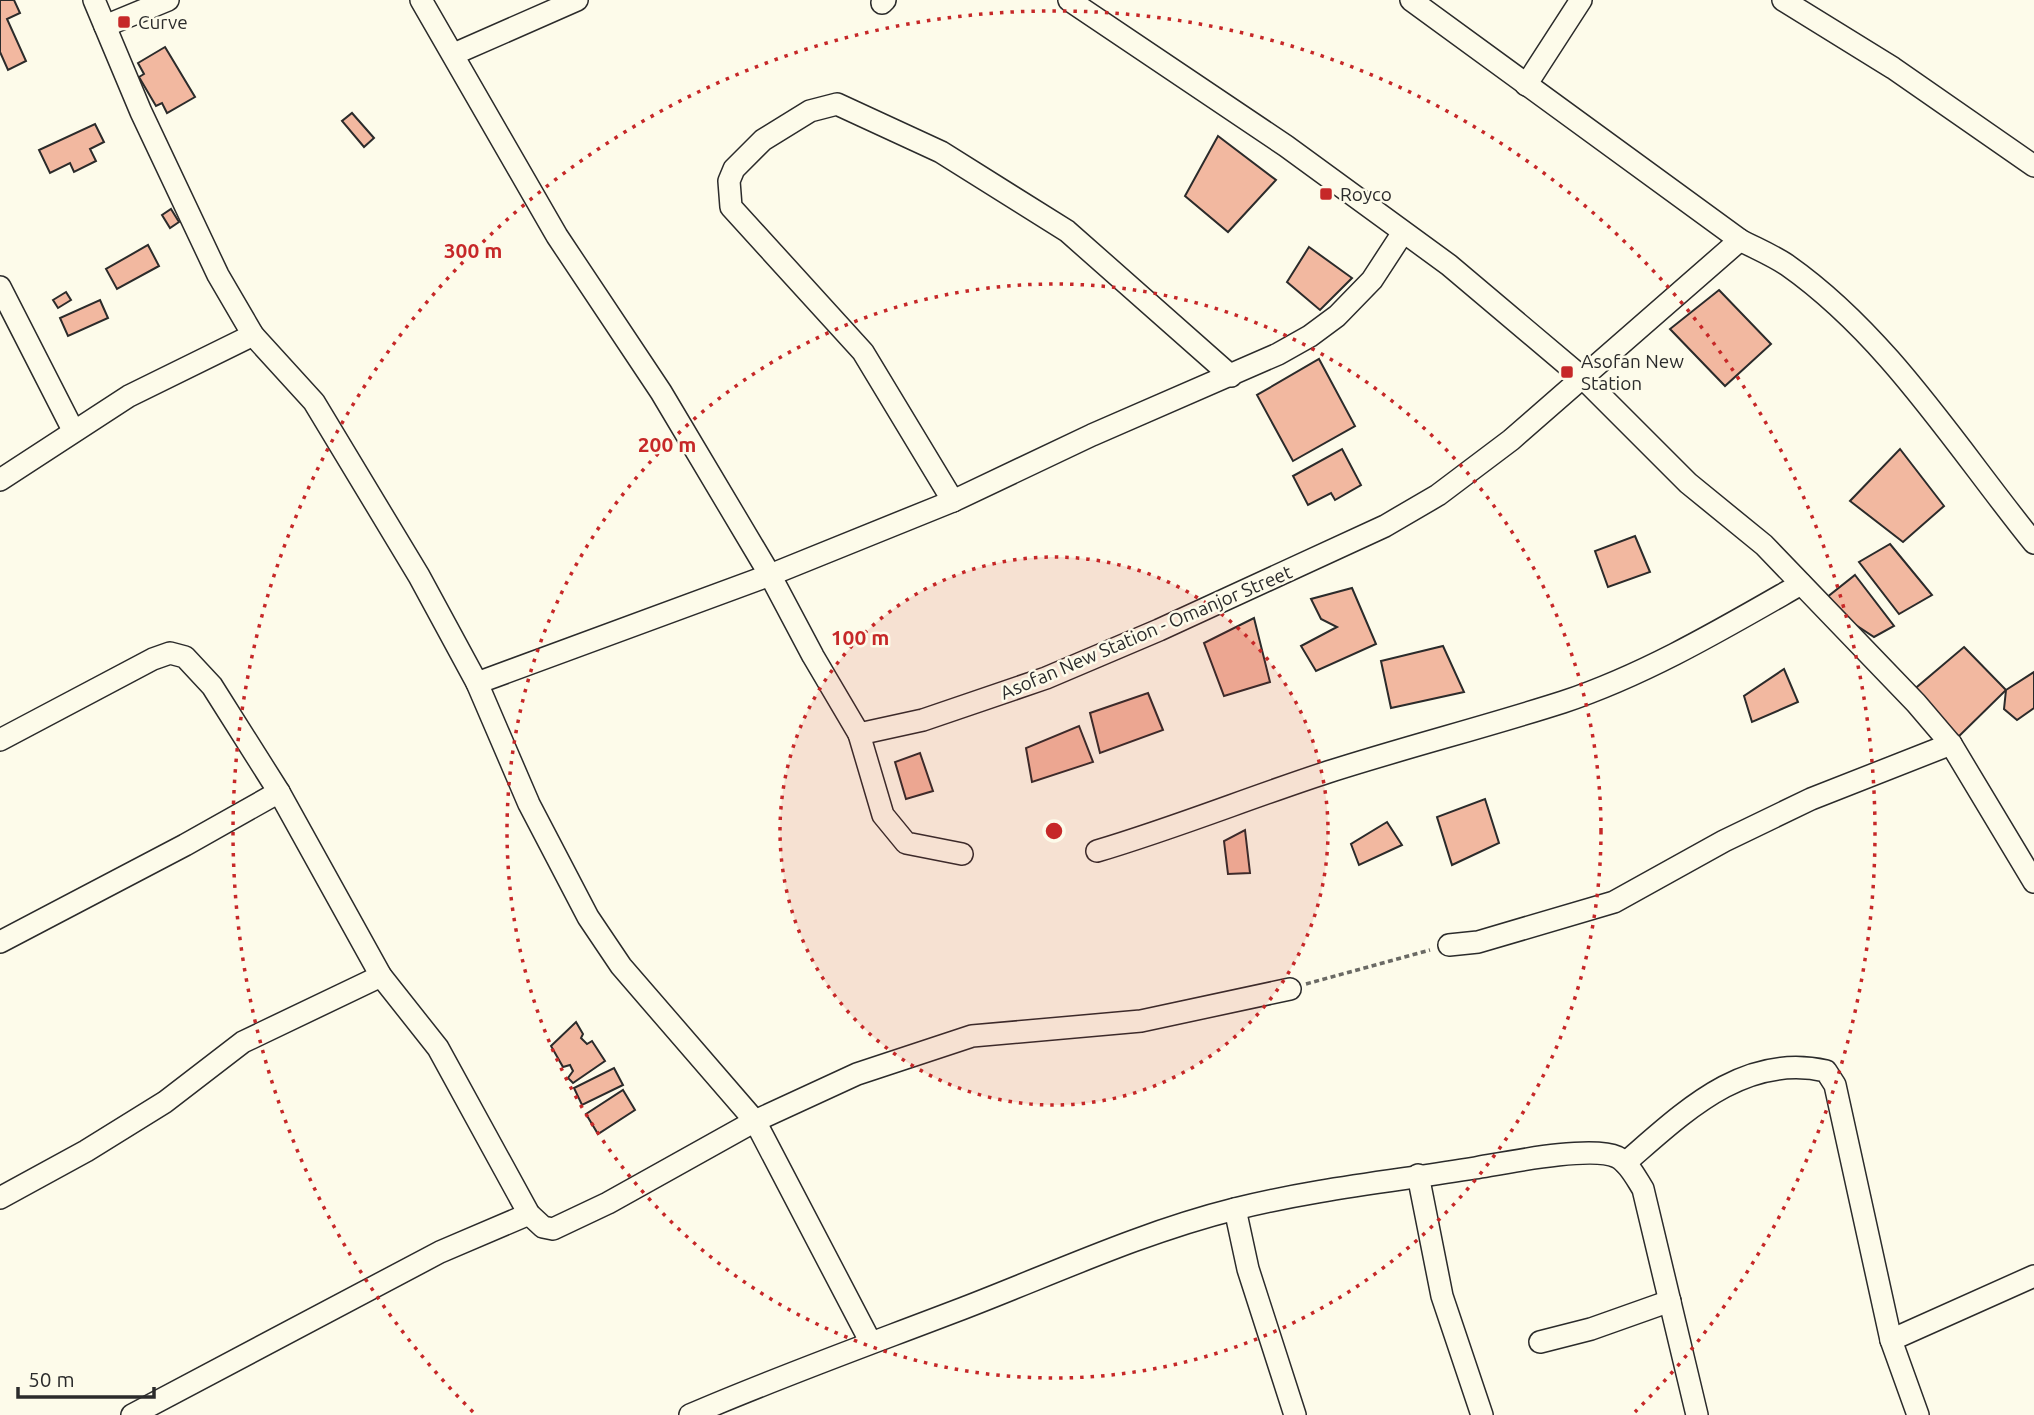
<svg xmlns="http://www.w3.org/2000/svg" width="2034" height="1415" font-family="Ubuntu,sans-serif">
<style>
.building{fill:#f2b8a0;stroke:#2b2b2b;stroke-width:2}
.lines{fill:none;stroke-linecap:round;stroke-linejoin:round}
.minor-casing{stroke:#2b2b2b;stroke-width:24}
.path{stroke:#6a6964;stroke-width:3.5;stroke-dasharray:5 3.5;stroke-linecap:butt}
.minor{stroke:#fdfbea;stroke-width:21}
.ring{fill:none;stroke:#c62828;stroke-width:3.5;stroke-dasharray:3.5 7}
.poi-dot{fill:#c62828;stroke:#fdfbea;stroke-width:2.5}
.labels{text-anchor:middle;stroke-width:5;stroke-linejoin:round;paint-order:stroke}
.poi-label{font-size:19px;fill:#2b2b2b;stroke:#fdfbea;text-anchor:start}
.street-label{font-size:19px;fill:#2b2b2b;stroke:#fdfbea}
.centre{fill:#c62828;stroke:#fdfbea;stroke-width:3.5}
.ring-label{font-size:21px;text-anchor:middle;font-weight:bold;fill:#c62828;stroke:#fdfbea;stroke-width:5;stroke-linejoin:round;paint-order:stroke}
</style>
<rect width="100%" height="100%" fill="#fdfbea"/>
<g class="building">
<polygon points="0,0 14,0 20,13 7,19 26,61 8,70 0,52"/>
<polygon points="165,47 195,97 167,113 162,103 156,106 139,77 144,74 138,63"/>
<polygon points="352,113 374,138 364,147 342,121"/>
<polygon points="95,124 104,142 90,149 96,161 74,172 70,163 50,173 39,150"/>
<polygon points="1218,136 1276,180 1228,232 1185,196"/>
<polygon points="171,209 179,222 170,228 162,215"/>
<polygon points="148,245 159,266 117,289 106,269"/>
<polygon points="1309,247 1352,278 1320,310 1287,282"/>
<polygon points="1719,290 1771,344 1725,386 1670,329"/>
<polygon points="66,292 71,300 58,308 53,300"/>
<polygon points="100,300 108,318 68,336 60,318"/>
<polygon points="1319,359 1355,426 1293,461 1257,395"/>
<polygon points="1342,449 1361,485 1335,500 1331,493 1308,505 1293,476"/>
<polygon points="1900,449 1944,506 1903,542 1850,501"/>
<polygon points="1635,536 1650,572 1608,587 1595,551"/>
<polygon points="1890,544 1932,595 1899,614 1859,562"/>
<polygon points="1855,575 1894,626 1874,637 1821,602"/>
<polygon points="1352,588 1376,644 1316,671 1301,646 1337,627 1321,619 1311,599"/>
<polygon points="1254,618 1270,682 1224,696 1204,643"/>
<polygon points="1443,646 1464,692 1391,708 1381,661"/>
<polygon points="1964,647 2006,690 1951,744 1911,692"/>
<polygon points="1784,669 1798,702 1752,722 1744,696"/>
<polygon points="2034,672 2034,708 2017,720 2004,709 2006,690"/>
<polygon points="1148,693 1163,730 1100,753 1090,713"/>
<polygon points="1079,726 1093,762 1032,782 1026,748"/>
<polygon points="920,753 933,791 906,799 895,762"/>
<polygon points="1485,799 1499,843 1452,865 1437,817"/>
<polygon points="1387,822 1402,845 1359,865 1351,844"/>
<polygon points="1245,830 1250,873 1228,874 1224,841"/>
<polygon points="576,1022 583,1034 581,1038 587,1044 592,1041 605,1061 573,1083 568,1078 573,1071 570,1065 563,1067 551,1046"/>
<polygon points="614,1068 623,1085 582,1105 574,1088"/>
<polygon points="623,1090 635,1110 598,1134 586,1114"/>
</g>
<g class="lines">
<g class="minor-casing">
<g id="minor">
<polyline points="94,0 141,112 218,275 253,335 314,402 419,576 477,683 529,804 588,917 621,966 755,1121 870,1341"/>
<polyline points="421,0 557,236 661,392 770,575 813,656 859,734 923,720 1046,678 1159,630 1385,526 1438,495 1511,440 1740,240"/>
<polyline points="1069,0 1286,146 1449,265 1584,379 1688,483 1764,545 1916,703 1951,744 2034,882"/>
<path d="M1411 0 1740 240C1755 248 1772 255 1787 265 1888 336 1957 448 2034 543"/>
<polyline points="1783,0 1893,68 2034,166"/>
<polyline points="882,3 885,0"/>
<polyline points="105,26 168,0"/>
<polyline points="454,54 577,0"/>
<polyline points="1526,85 1581,0"/>
<polyline points="0,287 73,430"/>
<polyline points="0,480 129,396 253,335"/>
<polyline points="953,501 863,352 731,207 729,181 734,169 763,140 810,111 837,104 941,152 1067,231 1231,376"/>
<polyline points="477,683 770,575 953,501 1092,435 1278,354 1310,336 1337,316 1372,280 1402,234"/>
<polyline points="859,734 883,815 906,843 962,854"/>
<polyline points="0,740 153,659 170,653 185,657 212,686 279,792 381,976 438,1048 529,1214 543,1227 553,1229 608,1203 755,1121 857,1074 972,1036 1141,1021 1290,989"/>
<path d="M1097 851C1175 828 1251 797 1328 772 1406 747 1485 727 1563 702 1647 674 1724 628 1801 584"/>
<polyline points="0,942 185,845 279,792"/>
<polyline points="1449,945 1478,942 1614,902 1724,841 1811,799 1951,744"/>
<path d="M1625 1163C1682 1114 1743 1052 1826 1071L1835 1085 1891 1340 1918 1415"/>
<polyline points="1418,1175 1442,1296 1482,1415"/>
<polyline points="0,1198 86,1151 165,1102 243,1042 381,976"/>
<polyline points="1235,1209 1248,1269 1295,1415"/>
<polyline points="1891,1340 2034,1276"/>
<polyline points="1540,1342 1591,1329 1670,1301"/>
<polyline points="132,1415 440,1252 529,1214"/>
<path d="M690 1415C778 1377 867 1345 956 1311 1048 1276 1139 1233 1235 1209 1314 1189 1395 1181 1475 1168 1505 1163 1591 1145 1617 1157 1629 1163 1636 1178 1643 1189L1697 1415"/>
</g>
</g>
<polyline class="path" points="1306,984 1430,950"/>
<use href="#minor" class="minor"/>
</g>
<circle cx="1054" cy="831" r="274" fill="#c62828" fill-opacity=".12"/>
<g class="ring">
<circle cx="1054" cy="831" r="274"/>
<circle cx="1054" cy="831" r="547"/>
<path d="M473 1412A821 821 0 1 1 1635 1412"/>
</g>
<g class="poi-dot">
<rect x="117" y="15" width="14" height="14" rx="3.5"/>
<rect x="1319" y="187" width="14" height="14" rx="3.5"/>
<rect x="1560" y="365" width="14" height="14" rx="3.5"/>
</g>
<g class="labels">
<g class="poi-label">
<text x="138" y="29">Curve</text>
<text x="1340" y="201">Royco</text>
<text x="1581" y="368">Asofan New<tspan x="1581" dy="22">Station</tspan></text>
</g>
<g class="street-label">
<text transform="translate(1146 632) rotate(-23)" y="7">Asofan New Station - Omanjor Street</text>
</g>
</g>
<circle cx="1054" cy="831" r="10" class="centre"/>
<g class="ring-label">
<text x="473" y="258">300 m</text>
<text x="667" y="452">200 m</text>
<text x="860" y="645">100 m</text>
</g>
<path d="M18 1387v10h136v-10" fill="none" stroke="#2b2b2b" stroke-width="3.5"/>
<text x="28" y="1387" font-size="21" fill="#2b2b2b" stroke="#fdfbea" stroke-width="5" paint-order="stroke">50 m</text>
</svg>
